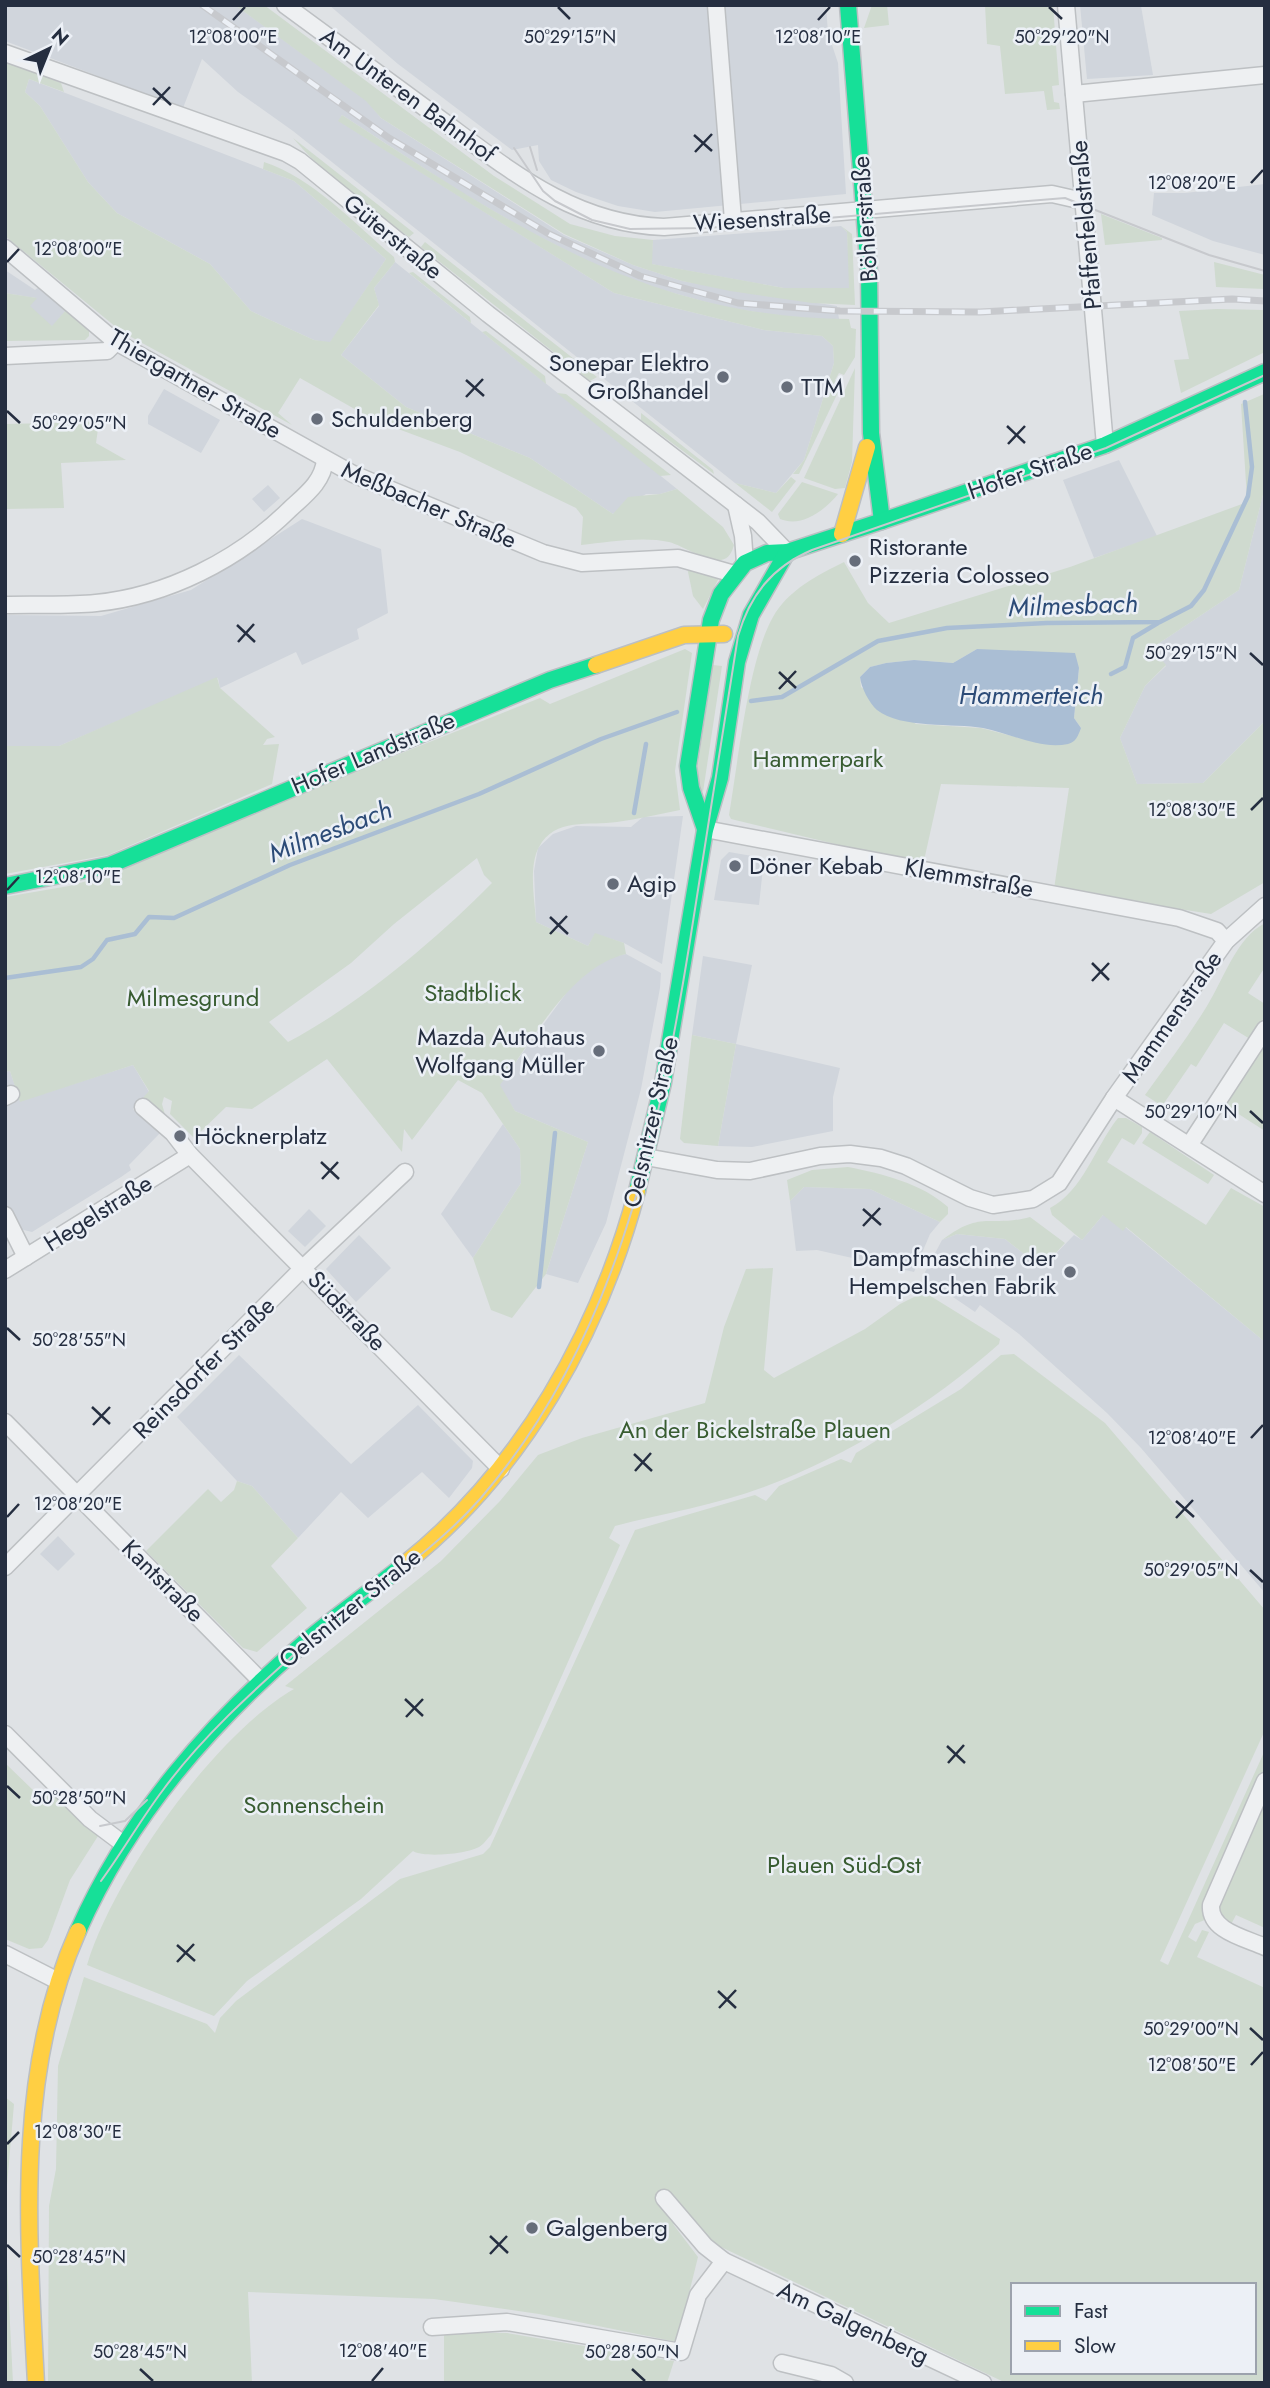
<svg xmlns="http://www.w3.org/2000/svg" width="1270" height="2388" font-family="Jost,sans-serif">
<style>
.built{fill:#d0d5dc}
.green{fill:#cfdacf;fill-rule:evenodd}
.water{fill:#aabed4}
.lines{fill:none;stroke-linecap:round;stroke-linejoin:round}
.stream{stroke:#aabed4;stroke-width:4.5}
.street-casing{stroke:#bdc0c3;stroke-width:19}
.fast-casing{stroke:#bbbfc3;stroke-width:19}
.slow-casing{stroke:#bbbfc3;stroke-width:19}
.street{stroke:#eef0f2;stroke-width:16}
.fast{stroke:#16e098;stroke-width:16}
.slow{stroke:#ffcf43;stroke-width:16}
.tram{stroke:#c7c9cd;stroke-width:2}
.rail-casing{stroke:#c7c9cd;stroke-width:7}
.rail{stroke:#ecf0f6;stroke-width:4.5;stroke-dasharray:13;stroke-linecap:butt}
.ticks{fill:none;stroke:#252e40;stroke-width:2.5}
.poi-dot{fill:#666d7a;stroke:#ecf0f6;stroke-width:2.5}
.labels{text-anchor:middle;stroke-width:5;stroke-linejoin:round;paint-order:stroke}
.street-label{font-size:24px;fill:#252e40;stroke:#ecf0f6}
.poi-label{font-size:24px;fill:#252e40;stroke:#ecf0f6;text-anchor:start}
.park-label{font-size:24px;fill:#385c31;stroke:#ecf0f6}
.water-label{font-size:26px;font-style:italic;fill:#2c4b77;stroke:#ecf0f6}
.ticks-label{font-size:18px;text-anchor:middle;fill:#252e40;stroke:#ecf0f6;stroke-width:5;stroke-linejoin:round;paint-order:stroke}
</style>
<rect width="100%" height="100%" fill="#dfe2e5"/>
<g class="built">
<polygon points="5,5 235,5 367,101 381,118 564,235 633,265 682,281 837,306 839,319 801,319 724,307 641,284 601,268 528,231 459,191 342,115 339,121 614,293 764,330 822,336 833,346 834,363 804,460 776,493 735,483 293,131 238,92 202,59 183,108 5,41"/>
<polygon points="329,5 826,5 828,33 838,63 846,194 655,212 618,206 576,192 551,180 539,161 538,145 512,150 398,64"/>
<polygon points="1080,5 1141,6 1153,75 1087,79"/>
<polygon points="29,79 294,181 386,259 330,343 314,340 251,311 210,264 117,213 88,182 40,106 25,92"/>
<polygon points="1265,184 1265,255 1213,241 1152,215 1154,193 1185,193"/>
<polygon points="841,226 847,232 850,288 784,288 651,264 653,240"/>
<polygon points="395,262 677,489 660,494 646,494 613,514 530,458 406,407 341,355 379,306 374,288"/>
<polygon points="5,270 35,290 39,287 66,310 52,327 29,306 36,298 5,293"/>
<polygon points="164,389 220,420 201,453 148,424 148,416"/>
<polygon points="1119,460 1157,536 1094,558 1063,480"/>
<polygon points="268,485 280,498 264,512 252,499"/>
<polygon points="1265,487 1265,721 1203,783 1137,784 1120,738 1145,686 1166,666 1152,648 1239,590"/>
<polygon points="302,519 381,549 388,613 357,629 359,639 302,665 296,652 220,688 218,678 59,746 5,746 5,615 101,616 191,590"/>
<polygon points="683,816 662,964 624,943 595,934 588,946 536,922 534,871 538,848 553,834 576,826 631,827 643,817"/>
<polygon points="729,852 764,858 759,905 714,900 721,860"/>
<polygon points="626,954 661,973 660,988 641,1089 606,1223 578,1283 546,1274 588,1142 515,1111 499,1085 575,981 606,958"/>
<polygon points="703,956 752,965 736,1044 840,1068 833,1097 833,1131 752,1147 718,1146 736,1044 692,1035"/>
<polygon points="133,1065 149,1092 133,1109 160,1133 129,1165 131,1170 121,1177 32,1232 20,1229 5,1208 5,1072 10,1071 20,1101"/>
<polygon points="503,1124 520,1149 521,1183 473,1258 441,1214"/>
<polygon points="804,1187 870,1189 940,1222 930,1234 914,1272 817,1250 796,1251 790,1201"/>
<polygon points="309,1209 326,1226 305,1247 288,1231"/>
<polygon points="1104,1214 1122,1230 1125,1227 1265,1342 1265,1593 1141,1448 1107,1413 1019,1334 980,1305 975,1312 928,1280 925,1272 942,1240 957,1234 1005,1239 1042,1268 1074,1235 1082,1240"/>
<polygon points="359,1235 391,1268 356,1302 326,1269"/>
<polygon points="239,1355 351,1464 418,1405 473,1461 472,1468 449,1498 422,1472 368,1518 341,1492 298,1538 252,1486 237,1481 177,1417"/>
<polygon points="58,1536 75,1554 58,1571 40,1554"/>
</g>
<g class="green">
<polygon points="235,5 264,5 494,176 570,224 615,236 653,240 652,264 784,288 849,288 847,232 841,226 852,234 855,305 812,303 730,291 682,281 633,265 564,234 381,118 366,101"/>
<polygon points="872,5 887,5 889,25 864,28"/>
<polygon points="985,5 1053,5 1059,85 1052,86 1054,102 1059,103 1060,109 1047,110 1044,91 1005,94 1000,46 987,44"/>
<path d="M5 61 61 83 64 92 29 79 25 92 40 106 88 182 117 213 210 264 251 311 314 340 330 342 386 259 294 181 263 169 264 162C313 178 355 224 394 257L395 262 374 288 379 305 341 355 406 407 530 458 613 514 628 497 660 494 677 489 723 527 734 545C732 552 729 559 721 560 704 561 684 546 669 542 644 536 607 542 581 545L583 517 576 508 460 452 374 420 300 378 278 413 292 425 122 332 5 236Z"/>
<path d="M342 115C507 222 644 318 849 319L851 328 856 329 855 357 844 375 839 373 835 380 841 386 799 474H793L804 460 834 363 833 346 822 336 764 330 614 293 338 121Z"/>
<path d="M293 138 414 233 409 237C367 206 327 178 293 138Z"/>
<polygon points="1101,214 1162,238 1162,240 1105,245"/>
<polygon points="425,242 597,377 590,381 421,247"/>
<polygon points="1214,262 1265,275 1265,289 1216,287"/>
<polygon points="413,272 470,317 471,323 409,273"/>
<polygon points="5,293 37,298 30,306 52,326 66,310 89,331 89,336 85,340 5,341"/>
<polygon points="1217,309 1265,310 1265,352 1181,393 1174,360 1189,359 1179,311"/>
<polygon points="486,331 545,376 546,384 482,332"/>
<polygon points="855,368 852,462 845,488 835,489 804,478"/>
<polygon points="557,393 566,394 671,475 660,476"/>
<path d="M1264 394 1265 487 1239 590 1152 648 1166 665 1145 686 1120 738 1137 784 1203 783 1265 721V882L1211 914 1054 889 1069 788 941 784 923 865 731 819 729 815C738 763 748 661 773 617 788 590 818 575 844 562L868 603 889 623 1070 567 1242 504 1247 499 1241 404ZM977 649 1079 668 1074 718 1081 728 1035 742 981 728 916 724 861 687 860 677 870 667 886 663 914 660 953 663Z"/>
<polygon points="641,413 713,470 714,474 641,420"/>
<polygon points="99,422 96,443 126,460 61,463 64,508 5,509 5,424"/>
<polygon points="791,477 796,481 772,512 735,483 776,493"/>
<path d="M802 482 838 494C825 510 802 528 780 519L778 514Z"/>
<polygon points="687,567 720,576 703,609 693,596"/>
<path d="M685 649 692 653 675 771 680 810C659 814 638 819 617 822 589 826 555 817 539 847 528 867 535 901 536 922L588 946 595 933 624 943 626 954C570 967 532 1041 500 1085L515 1111 588 1142 546 1274 512 1318 491 1310 473 1258 521 1183 520 1149 482 1093 458 1080 412 1140 404 1129 402 1152 327 1059 252 1109 226 1107 194 1138 170 1114 172 1101 164 1097 162 1104 167 1122 142 1099 149 1091 133 1065 20 1102 10 1071 5 1072V897L69 886 112 874 329 782 540 698 550 704ZM477 858 484 875 492 883C437 939 357 1006 288 1042L269 1022 351 963 394 924Z"/>
<polygon points="713,665 722,666 703,792 695,784"/>
<polygon points="217,677 220,688 275,737 267,739 263,745 279,744 272,784 108,855 5,874 5,746 59,746"/>
<path d="M1265 923V967L1248 993 1265 1004V1016L1250 1039 1224 1023 1196 1067 1191 1064 1162 1106 1145 1095C1166 1066 1188 1037 1207 1006 1223 981 1236 938 1265 923Z"/>
<polygon points="1265,1034 1265,1131 1223,1104"/>
<polygon points="692,1035 736,1044 718,1146 684,1143 680,1139"/>
<path d="M1118 1118H1126L1142 1127V1133L1134 1145 1122 1138 1107 1162 1206 1225 1231 1188 1265 1207V1342L1126 1227 1123 1231 1103 1215 1082 1240 1052 1215 1050 1208C1083 1191 1095 1147 1118 1118Z"/>
<polygon points="1150,1132 1214,1175 1208,1184 1142,1143"/>
<path d="M848 1167C883 1174 921 1183 948 1207V1214L940 1222 870 1189 804 1187 790 1201 787 1180 812 1170Z"/>
<path d="M1030 1217 1065 1243 1042 1268 1005 1239 957 1234 942 1240C983 1209 989 1228 1030 1217Z"/>
<path d="M773 1268 764 1370 774 1378 865 1329 900 1304 924 1292 1000 1339 999 1344C930 1405 851 1454 764 1487 717 1505 664 1513 615 1526L609 1538 620 1545 491 1835C487 1839 483 1845 479 1847 467 1854 424 1858 413 1851L361 1899 247 1981 214 2016 87 1965C113 1878 215 1734 294 1689L285 1686 441 1561 500 1501 538 1455 582 1438 705 1403 724 1327 746 1269Z"/>
<path d="M1014 1354 1105 1423 1265 1610V1730L1160 1961 1168 1965 1265 1750V1773L1207 1919 1195 1924 1188 1937 1196 1942 1202 1930 1209 1932 1197 1957 1265 1988V2383H1006L673 2224 698 2257 677 2342 539 2314 434 2299 248 2292 252 2383H48L49 2206 56 2169 58 2066 84 1977 207 2024 215 2033 220 2018 236 2001 400 1879 483 1854 490 1847 635 1530 755 1495 766 1501 779 1486 841 1459 851 1463 856 1453 961 1389 1001 1355ZM1013 2285H1254V2372H1013Z"/>
<polygon points="237,1481 252,1486 298,1538 271,1566 307,1608 257,1652 243,1648 146,1551 208,1489 221,1502 234,1490"/>
<polygon points="5,1763 36,1793 60,1798 98,1836 70,1880 48,1940 42,1948 29,1949 5,1939"/>
<polygon points="1265,1781 1265,1928 1236,1915 1228,1930 1211,1905"/>
<polygon points="5,2097 14,2104 5,2209"/>
<polygon points="5,2224 13,2383 5,2383"/>
<polygon points="444,2332 507,2333 674,2361 667,2383 444,2383"/>
</g>
<path class="water" d="M977 649 1075 653 1079 668 1074 718 1081 728C1078 736 1076 742 1068 744 1040 750 1010 733 983 728 954 723 901 729 877 710 869 703 861 687 860 677L870 667 886 663 914 660 953 663Z"/>
<g class="lines">
<g class="stream">
<polyline points="1111,674 1125,667 1133,638 1158,623"/>
<polyline points="751,701 782,697 878,641 947,628 1047,623 1160,622 1191,606 1204,590 1248,496 1252,467 1245,402"/>
<polyline points="634,813 646,744"/>
<polyline points="5,978 81,967 93,959 107,940 135,934 149,917 174,918 290,865 479,794 601,739 677,712"/>
<polyline points="539,1287 555,1133"/>
</g>
<g class="street-casing">
<g id="street">
<path d="M285 5C334 41 383 77 432 113 505 166 570 224 664 227L1052 194 1083 201"/>
<polyline points="716,5 733,220"/>
<polyline points="1066,5 1105,445"/>
<polyline points="5,53 286,153 300,161 488,314 758,522 787,552"/>
<polyline points="1074,94 1265,75"/>
<polyline points="5,248 116,342 353,474 543,553 582,563 678,558 734,574"/>
<polyline points="5,356 107,351 116,342"/>
<polyline points="736,505 743,536 745,563"/>
<path d="M5 605C35 604 66 606 96 603 167 596 238 560 289 510 305 495 323 482 325 460"/>
<polyline points="705,829 1179,918 1217,931 1226,941"/>
<polyline points="5,1097 11,1094"/>
<polyline points="1114,1098 1265,1194"/>
<polyline points="143,1107 173,1133 190,1155 501,1469"/>
<polyline points="1190,1144 1265,1029"/>
<polyline points="646,1157 717,1170 750,1171 820,1156 850,1154 881,1158 906,1166 970,1198 993,1205 1033,1199 1059,1183 1114,1098 1226,941 1265,906"/>
<polyline points="5,1215 26,1257"/>
<polyline points="5,1270 190,1155"/>
<polyline points="5,1422 261,1681"/>
<polyline points="5,1567 304,1267 405,1172"/>
<polyline points="5,1734 90,1819 122,1843"/>
<path d="M1265 1781 1211 1905C1209 1931 1245 1938 1265 1947"/>
<polyline points="5,1954 58,1981"/>
<polyline points="664,2198 705,2246 724,2261 983,2383"/>
<polyline points="432,2327 507,2322 681,2352 698,2295 724,2261"/>
<polyline points="782,2363 831,2375 845,2383"/>
</g>
</g>
<g class="fast-casing">
<g id="fast">
<polyline points="848,5 869,272 871,433 882,521"/>
<polyline points="705,829 691,788 688,766 711,620 721,594 745,563 767,553 787,552 882,521 1105,445 1265,372"/>
<polyline points="5,886 110,865 550,680 596,665"/>
<polyline points="637,1191 663,1083 705,830 720,778 737,662 751,615 787,552"/>
<path d="M78 1931C129 1816 210 1723 305 1642 338 1614 373 1590 406 1563"/>
</g>
</g>
<g class="slow-casing">
<g id="slow">
<polyline points="842,534 867,447"/>
<polyline points="596,665 684,635 724,634"/>
<path d="M406 1563C522 1470 599 1333 637 1191"/>
<path d="M36 2383C28 2233 15 2071 78 1931"/>
</g>
</g>
<use href="#street" class="street"/>
<use href="#fast" class="fast"/>
<use href="#slow" class="slow"/>
<g class="tram">
<polyline points="530,147 537,170"/>
<polyline points="514,148 543,191 555,201 592,220 630,229 708,228 1065,198 1209,255 1265,271"/>
<polyline points="100,1826 125,1821 147,1800"/>
<path d="M101 1881C123 1851 141 1819 163 1790 201 1738 252 1692 300 1649 359 1597 428 1558 480 1499 614 1344 657 1144 689 947 706 843 721 740 738 636 750 595 772 567 812 550L1106 448 1265 375"/>
</g>
<g class="rail-casing">
<polyline id="rail" points="202,5 389,138 549,234 640,276 738,303 840,311 980,312 1232,299 1265,301"/>
</g>
<use href="#rail" class="rail"/>
</g>
<path class="ticks" d="M558 7 570 19M1049 7 1062 19M233 20 245 7M818 20 830 7M153 88 171 105M153 105 170 87M694 135 712 151M695 152 712 134M1251 183 1263 170M7 262 19 249M466 380 484 396M466 397 483 379M7 411 20 423M1007 426 1025 443M1008 444 1025 426M237 625 255 642M238 642 254 624M1250 653 1263 665M779 672 796 688M779 689 796 671M1251 810 1263 798M7 890 19 877M550 917 568 934M550 934 567 916M1092 963 1109 980M1092 981 1109 963M1250 1111 1263 1123M321 1162 339 1179M322 1179 338 1162M863 1209 881 1225M863 1226 880 1208M7 1328 20 1340M92 1407 110 1424M93 1425 110 1407M1251 1438 1263 1425M634 1454 652 1471M635 1471 651 1453M1176 1501 1194 1517M7 1517 19 1504M1176 1518 1193 1500M1250 1570 1263 1582M405 1699 423 1716M406 1717 423 1699M947 1746 965 1763M948 1763 964 1745M7 1786 20 1798M177 1945 195 1961M177 1962 194 1944M718 1991 736 2008M719 2008 736 1990M1250 2028 1263 2040M1251 2065 1263 2052M7 2144 19 2132M490 2236 508 2253M7 2245 20 2257M490 2254 507 2236M140 2369 153 2381M632 2369 645 2381M372 2381 383 2368"/>
<g class="poi-dot">
<circle cx="723" cy="377" r="7"/>
<circle cx="787" cy="387" r="7"/>
<circle cx="317" cy="419" r="7"/>
<circle cx="855" cy="561" r="7"/>
<circle cx="735" cy="866" r="7"/>
<circle cx="613" cy="884" r="7"/>
<circle cx="599" cy="1051" r="7"/>
<circle cx="180" cy="1136" r="7"/>
<circle cx="1070" cy="1272" r="7"/>
<circle cx="532" cy="2228" r="7"/>
</g>
<g class="labels">
<g class="street-label">
<text transform="translate(408 95) rotate(36)" y="8">Am Unteren Bahnhof</text>
<text transform="translate(762 219) rotate(-4)" y="8">Wiesenstraße</text>
<text transform="translate(865 219) rotate(-94)" y="8">Böhlerstraße</text>
<text transform="translate(1086 225) rotate(-95)" y="8">Pfaffenfeldstraße</text>
<text transform="translate(393 237) rotate(39)" y="8">Güterstraße</text>
<text transform="translate(195 384) rotate(30)" y="8">Thiergartner Straße</text>
<text transform="translate(1030 471) rotate(-19)" y="8">Hofer Straße</text>
<text transform="translate(429 505) rotate(23)" y="8">Meßbacher Straße</text>
<text transform="translate(373 753) rotate(-23)" y="8">Hofer Landstraße</text>
<text transform="translate(969 878) rotate(10)" y="8">Klemmstraße</text>
<text transform="translate(1172 1017) rotate(-55)" y="8">Mammenstraße</text>
<text transform="translate(651 1122) rotate(-77)" y="8">Oelsnitzer Straße</text>
<text transform="translate(98 1213) rotate(-32)" y="8">Hegelstraße</text>
<text transform="translate(347 1311) rotate(46)" y="8">Südstraße</text>
<text transform="translate(204 1368) rotate(-45)" y="8">Reinsdorfer Straße</text>
<text transform="translate(163 1581) rotate(45)" y="8">Kantstraße</text>
<text transform="translate(350 1608) rotate(-39)" y="8">Oelsnitzer Straße</text>
<text transform="translate(853 2323) rotate(25)" y="8">Am Galgenberg</text>
</g>
<g class="poi-label">
<text x="709" y="371" text-anchor="end">Sonepar Elektro<tspan x="709" dy="28">Großhandel</tspan></text>
<text x="801" y="395">TTM</text>
<text x="331" y="427">Schuldenberg</text>
<text x="869" y="555">Ristorante<tspan x="869" dy="28">Pizzeria Colosseo</tspan></text>
<text x="749" y="874">Döner Kebab</text>
<text x="627" y="892">Agip</text>
<text x="585" y="1045" text-anchor="end">Mazda Autohaus<tspan x="585" dy="28">Wolfgang Müller</tspan></text>
<text x="194" y="1144">Höcknerplatz</text>
<text x="1056" y="1266" text-anchor="end">Dampfmaschine der<tspan x="1056" dy="28">Hempelschen Fabrik</tspan></text>
<text x="546" y="2236">Galgenberg</text>
</g>
<g class="park-label">
<text x="818" y="767">Hammerpark</text>
<text x="473" y="1001">Stadtblick</text>
<text x="193" y="1006">Milmesgrund</text>
<text x="755" y="1438">An der Bickelstraße Plauen</text>
<text x="314" y="1813">Sonnenschein</text>
<text x="844" y="1873">Plauen Süd-Ost</text>
</g>
<g class="water-label">
<text transform="translate(1073 605) rotate(-2)" y="9">Milmesbach</text>
<text x="1031" y="704">Hammerteich</text>
<text transform="translate(330 831) rotate(-21)" y="9">Milmesbach</text>
</g>
</g>
<g class="ticks-label">
<text x="570" y="43">50°29'15"N</text>
<text x="1062" y="43">50°29'20"N</text>
<text x="818" y="43">12°08'10"E</text>
<text x="233" y="43">12°08'00"E</text>
<text x="1192" y="189">12°08'20"E</text>
<text x="78" y="255">12°08'00"E</text>
<text x="79" y="429">50°29'05"N</text>
<text x="1191" y="659">50°29'15"N</text>
<text x="1192" y="816">12°08'30"E</text>
<text x="78" y="883">12°08'10"E</text>
<text x="1191" y="1118">50°29'10"N</text>
<text x="79" y="1346">50°28'55"N</text>
<text x="1192" y="1444">12°08'40"E</text>
<text x="78" y="1510">12°08'20"E</text>
<text x="1191" y="1576">50°29'05"N</text>
<text x="79" y="1804">50°28'50"N</text>
<text x="1191" y="2035">50°29'00"N</text>
<text x="1192" y="2071">12°08'50"E</text>
<text x="78" y="2138">12°08'30"E</text>
<text x="79" y="2263">50°28'45"N</text>
<text x="383" y="2357">12°08'40"E</text>
<text x="140" y="2358">50°28'45"N</text>
<text x="632" y="2358">50°28'50"N</text>
</g>
<rect width="1270" height="2388" fill="none" stroke="#252e40" stroke-width="14"/>
<rect x="1011" y="2283" width="245" height="91" fill="#ecf0f6" stroke="#9ca2ad" stroke-width="2"/>
<rect x="1025" y="2306" width="35" height="10" fill="#16e098" stroke="#9ca2ad" stroke-width="2"/>
<text x="1074" y="2318" font-size="21" fill="#252e40">Fast</text>
<rect x="1025" y="2341" width="35" height="10" fill="#ffcf43" stroke="#9ca2ad" stroke-width="2"/>
<text x="1074" y="2353" font-size="21" fill="#252e40">Slow</text>
<g transform="translate(49 49) rotate(43)" stroke="#ecf0f6" stroke-width="5" paint-order="stroke">
<path d="M0-5L12 26L0 18L-12 26Z" fill="#252e40"/>
<text y="-10" font-size="19" font-weight="bold" text-anchor="middle" fill="#252e40">N</text>
</g>
</svg>
